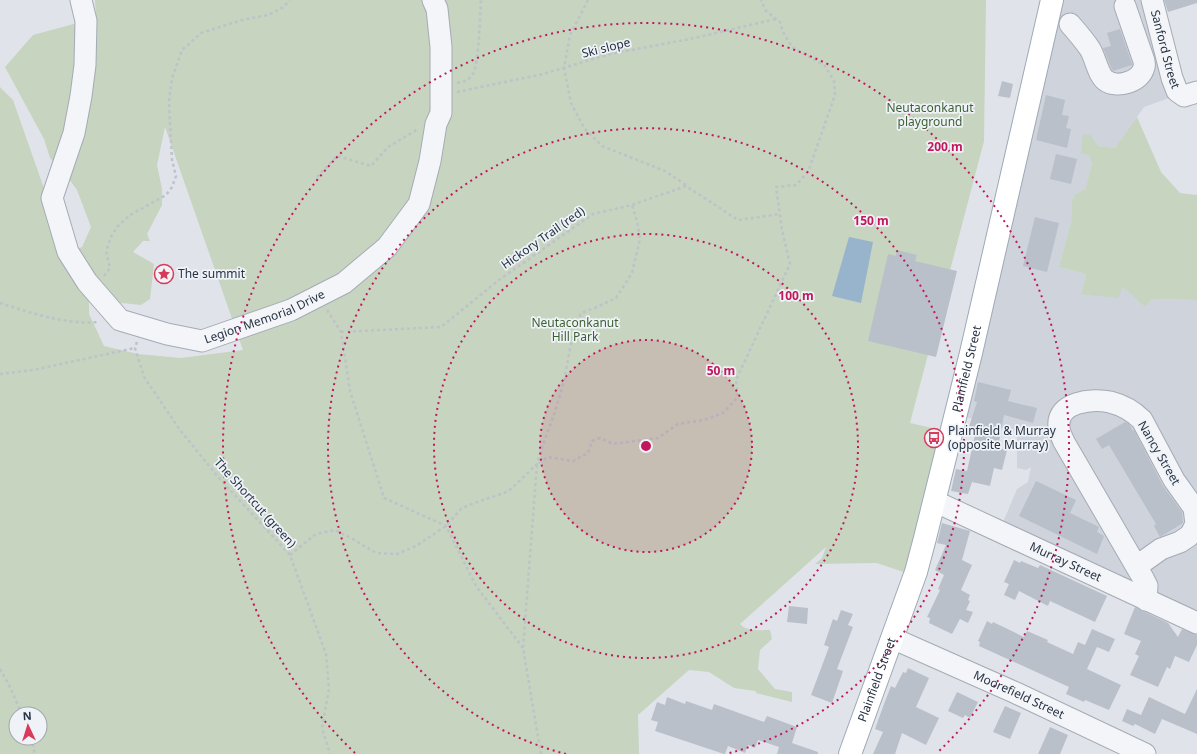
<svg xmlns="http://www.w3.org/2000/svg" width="1197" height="754" font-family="'Noto Sans',sans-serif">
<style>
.built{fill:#ced3dc}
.green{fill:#c6d4c0;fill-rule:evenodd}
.water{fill:#98b4cd}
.building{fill:#b9c0ca}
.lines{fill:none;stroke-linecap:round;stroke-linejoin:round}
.minor-casing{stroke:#a5abb5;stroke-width:23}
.major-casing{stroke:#9ea9b7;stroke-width:24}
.path{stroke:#bec2c9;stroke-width:2.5;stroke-dasharray:3 3;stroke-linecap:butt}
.minor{stroke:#f3f5f8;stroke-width:21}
.major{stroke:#fff;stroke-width:22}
.ring{fill:none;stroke:#c2185b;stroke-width:2;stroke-dasharray:2 4}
.labels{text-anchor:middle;stroke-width:3.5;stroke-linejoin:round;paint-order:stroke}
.street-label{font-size:12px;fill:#273243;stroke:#eff3f7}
.park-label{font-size:12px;fill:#3d5f33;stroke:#eff3f7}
.poi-label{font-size:12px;fill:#273243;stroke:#eff3f7;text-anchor:start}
.centre{fill:#c2185b;stroke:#eff3f7;stroke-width:2}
.ring-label{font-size:12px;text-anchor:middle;font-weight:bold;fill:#c2185b;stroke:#eff3f7;stroke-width:3.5;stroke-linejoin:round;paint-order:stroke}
</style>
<rect width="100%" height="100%" fill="#e0e4ea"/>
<polygon class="built" points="1053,0 1153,0 1172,97 1144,107 1115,148 1098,146 1092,136 1089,155 1092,164 1085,189 1075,194 1072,201 1071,222 1059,267 1086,274 1081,294 1122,288 1126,290 1145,307 1152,299 1197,300 1197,622 1001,527 1017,489 1028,482 1031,467 1026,470 1017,468 1017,432 956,414"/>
<g class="green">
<path d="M95 0H986L984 141 910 423 950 432 912 575 877 563 815 564 822 558 826 547 740 624C747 632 760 630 770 630L772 639 760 650 758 669 775 689 792 692V702L756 693V691L734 688 709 672 689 670 638 715 639 754H0V87L13 100 61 237 68 252 82 247 91 227 77 190 67 176 50 158 44 139 5 67 33 35 96 18ZM165 127 243 350 181 358 138 354 104 346 89 314V300L96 303H122L141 305 150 299 154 264 133 252 143 241H150L147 234 162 205V189L157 165ZM16 714H40V738H16Z"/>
<polygon points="1137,117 1161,172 1180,193 1197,195 1197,300 1152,299 1145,307 1126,290 1122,288 1118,298 1081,294 1086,274 1059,267 1071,222 1072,201 1075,194 1085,189 1092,164 1089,155 1081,153 1083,134 1092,136 1098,146 1115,148"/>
</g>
<polygon class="water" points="849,237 873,242 861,303 832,296"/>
<g class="building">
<polygon points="1164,0 1197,0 1197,3 1168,12"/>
<polygon points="1120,29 1132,64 1132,65 1113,71 1110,65 1103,48 1111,46 1107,33"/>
<polygon points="1002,81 1013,84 1010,98 998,96"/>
<polygon points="1046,95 1065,100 1062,115 1069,116 1066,128 1071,129 1067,148 1036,140"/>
<polygon points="1056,154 1077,159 1071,184 1050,179"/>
<polygon points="1035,217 1059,223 1047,272 1023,266"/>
<polygon points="897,250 917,255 915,261 957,271 936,357 868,341 888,254 896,256"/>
<polygon points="978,382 1011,390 1008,401 1037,408 1033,423 1004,415 998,448 1007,450 1002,470 994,468 990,486 972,482 968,494 951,491 956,469 967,471 975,435 967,433 977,402 974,401"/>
<polygon points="1125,422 1129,424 1133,431 1134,430 1163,486 1182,512 1183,523 1160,537 1154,526 1156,524 1109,445 1102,449 1096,439"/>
<polygon points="1036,481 1076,500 1070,513 1099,527 1097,532 1104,536 1097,554 1019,516"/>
<polygon points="942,523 970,531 962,560 972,565 961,590 970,595 968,600 970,601 966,610 973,612 968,623 960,619 952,634 929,623 930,618 927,617 940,590 938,589 944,575 935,570 946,545 937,543"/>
<polygon points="1014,560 1020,563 1021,561 1038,568 1040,565 1107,596 1095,622 1050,601 1048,606 1019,591 1015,600 1004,595 1009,584 1004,582"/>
<polygon points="789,606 808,608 807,624 787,622"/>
<polygon points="1135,607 1168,623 1178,637 1182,629 1197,635 1197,645 1189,662 1175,656 1170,669 1167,667 1158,687 1130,675 1139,656 1135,654 1141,641 1124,634"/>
<polygon points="841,610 853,614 848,625 853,627 837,669 843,671 832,703 811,695 829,647 824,645 833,619 837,621"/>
<polygon points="987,621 992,624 993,622 1024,637 1027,631 1048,640 1047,642 1073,654 1078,642 1085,645 1092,629 1115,639 1109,652 1097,647 1087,669 1121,685 1109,710 1085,700 1084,702 1066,694 1069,687 979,646 980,642 978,641"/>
<polygon points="908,668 929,678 916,707 939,718 926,745 902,733 895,754 873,754 883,732 875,729 884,704 891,686 895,688 903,672 906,673"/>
<polygon points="1197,689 1197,734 1162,719 1155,734 1135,724 1133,726 1122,721 1127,709 1141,715 1149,697 1185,714"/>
<polygon points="957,692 978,702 970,718 965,715 963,718 948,711"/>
<polygon points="667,697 685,704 686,701 712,710 714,704 764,722 767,716 797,727 792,743 818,752 818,754 777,754 779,747 758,740 755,748 748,745 745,753 728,746 725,754 724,754 655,731 658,722 651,720 657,702 665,705"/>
<polygon points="1005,706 1021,713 1010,739 993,732"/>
<polygon points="1050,727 1068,735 1060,754 1038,754"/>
</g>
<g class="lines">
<g class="minor-casing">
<g id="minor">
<path id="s1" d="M81 0 86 21 85 65 81 96 74 133 52 198 68 252 87 282 120 320 167 334 202 341 291 310 344 283 387 247 419 204 430 161 436 124 441 113V47L437 9 433 0"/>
<path id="s2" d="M1152 0 1172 78 1177 91 1184 96 1197 92"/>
<path d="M1070 24C1077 32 1084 40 1090 49 1095 57 1098 74 1105 80 1116 89 1141 82 1144 67 1145 65 1144 63 1144 61L1125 6"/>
<path id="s3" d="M934 501 1197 623"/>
<path d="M1137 566 1161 549 1180 542 1189 536 1192 532 1196 524 1194 508 1174 480 1142 420C1133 411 1122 405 1110 402 1092 398 1056 402 1059 427 1059 432 1062 437 1064 442L1143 578 1147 586 1146 600"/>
<path id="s4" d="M892 638 1016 693 1145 754"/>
</g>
</g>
<g class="major-casing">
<g id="major">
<path id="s5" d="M850 754 916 572 925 538 971 353 1052 0"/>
</g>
</g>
<g class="path">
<polyline points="588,0 570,35 564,68 571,103 584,128 602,146 665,171 686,185"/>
<path d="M457 83C464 82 469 80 473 74 479 63 480 15 481 0"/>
<polyline points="457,92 543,74 610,54 690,39 776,19"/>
<polyline points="317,177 337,156 371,166 388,147 418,129"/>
<polyline points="104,276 110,268 106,251 112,235 118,226 130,215 166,195 172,187 176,176 172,160 169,102 172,78 182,50 201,33 242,20 268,15 284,7 289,0"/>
<path d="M0 303C31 313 66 325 99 322"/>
<polyline points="327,310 341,332 350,391 384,498 446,526 476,586 523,648"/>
<polyline points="341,332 441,327 499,280 593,214 632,205 686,186 738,220 780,214"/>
<polyline points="137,342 135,348 144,377 180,430 219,478 290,555 326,654 329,689 322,728 330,754"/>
<polyline points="0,374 33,370 135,348"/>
<polyline points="290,555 316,534 335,530 351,538 376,553 397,554 416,546 446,526 461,509 474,503 504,493 511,489 537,464 541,450 555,412 564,381 572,338 581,313 597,307 616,298 632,273 640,239 637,221 632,205"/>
<polyline points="0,669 9,685 22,714"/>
<polyline points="31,738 35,754"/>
<polyline points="541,754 523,648 537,464 548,457 573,461 588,453 592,441 600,438 613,444 658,438 678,424 704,420 723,413 738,397 736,380 790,264 782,230 776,187 796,185 808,172 835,95 834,81 825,66 792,47 783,32 780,22 766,11 761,0"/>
</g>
<use href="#minor" class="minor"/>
<use href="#major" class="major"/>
</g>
<circle cx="646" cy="446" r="106" fill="#c2185b" fill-opacity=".12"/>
<g class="ring">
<circle cx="646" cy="446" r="106"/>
<circle cx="646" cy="446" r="212"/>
<path d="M566 754A318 318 0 1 1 726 754"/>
<path d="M355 753A423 423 0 1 1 937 753"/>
</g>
<defs>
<g id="sight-ring" transform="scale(1)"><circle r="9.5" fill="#eff3f7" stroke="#d83b5a" stroke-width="1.5"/><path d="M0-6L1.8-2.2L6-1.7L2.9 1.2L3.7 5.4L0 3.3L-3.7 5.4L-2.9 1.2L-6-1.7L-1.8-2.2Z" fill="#d83b5a"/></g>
<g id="bus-ring" transform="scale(1)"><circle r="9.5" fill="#eff3f7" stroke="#d83b5a" stroke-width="1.5"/><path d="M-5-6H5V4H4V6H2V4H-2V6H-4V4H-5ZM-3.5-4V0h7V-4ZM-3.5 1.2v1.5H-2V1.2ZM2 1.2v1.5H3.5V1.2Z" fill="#d83b5a"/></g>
</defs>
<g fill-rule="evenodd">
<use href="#sight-ring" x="164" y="274"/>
<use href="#bus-ring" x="934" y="438"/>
</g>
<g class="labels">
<g class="street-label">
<text transform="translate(606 48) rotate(-14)" y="4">Ski slope</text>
<text dy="4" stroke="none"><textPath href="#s2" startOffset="51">Sanford Street</textPath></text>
<text transform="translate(543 238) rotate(-35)" y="4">Hickory Trail (red)</text>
<text dy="4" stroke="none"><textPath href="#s1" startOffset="497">Legion Memorial Drive</textPath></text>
<text dy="4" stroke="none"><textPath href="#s5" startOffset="403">Plainfield Street</textPath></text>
<text transform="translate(1159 453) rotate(60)" y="4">Nancy Street</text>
<text transform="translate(255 503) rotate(48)" y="4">The Shortcut (green)</text>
<text dy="4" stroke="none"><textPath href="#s3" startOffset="145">Murray Street</textPath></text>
<text dy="4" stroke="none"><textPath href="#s5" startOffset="79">Plainfield Street</textPath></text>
<text dy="4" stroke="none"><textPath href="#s4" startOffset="139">Moorefield Street</textPath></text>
</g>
<g class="park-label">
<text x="930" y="112">Neutaconkanut<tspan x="930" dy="14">playground</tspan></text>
<text x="575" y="327">Neutaconkanut<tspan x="575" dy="14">Hill Park</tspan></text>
</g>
<g class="poi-label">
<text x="178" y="278">The summit</text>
<text x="948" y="435">Plainfield &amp; Murray<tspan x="948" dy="14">(opposite Murray)</tspan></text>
</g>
</g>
<circle cx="646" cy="446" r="6" class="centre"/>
<g class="ring-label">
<text x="945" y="151">200 m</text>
<text x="871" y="225">150 m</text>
<text x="796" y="300">100 m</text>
<text x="721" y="375">50 m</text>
</g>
<g transform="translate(28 726) rotate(356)"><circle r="19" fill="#eff3f7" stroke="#9fa6af"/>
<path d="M0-3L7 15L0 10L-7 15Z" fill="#d83b5a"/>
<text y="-6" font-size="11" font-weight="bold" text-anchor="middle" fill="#273243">N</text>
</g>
</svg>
